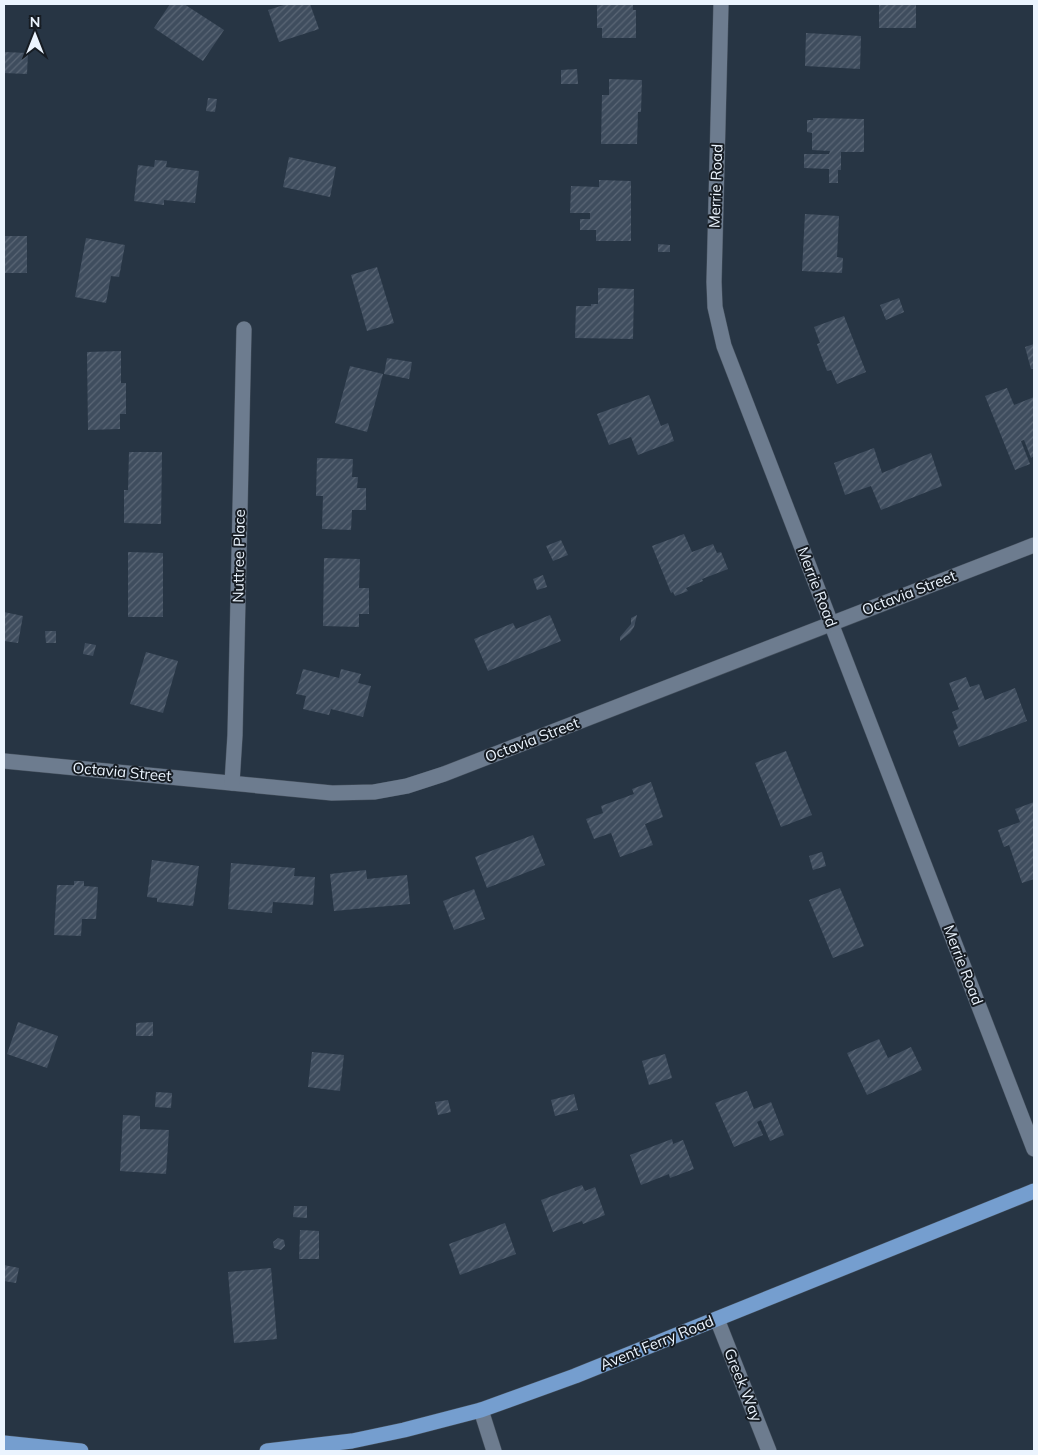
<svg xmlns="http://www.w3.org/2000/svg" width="1038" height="1455" font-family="Mulish,sans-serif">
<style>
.building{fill:url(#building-hatch)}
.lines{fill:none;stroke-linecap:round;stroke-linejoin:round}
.minor-casing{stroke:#45505d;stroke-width:16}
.major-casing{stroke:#45505d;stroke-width:16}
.minor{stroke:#6d7c8f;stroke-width:15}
.major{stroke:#759ecf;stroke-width:15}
.labels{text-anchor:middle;stroke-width:4;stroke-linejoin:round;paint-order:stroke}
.street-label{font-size:15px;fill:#ebf4fe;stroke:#161c23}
</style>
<defs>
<pattern id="building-hatch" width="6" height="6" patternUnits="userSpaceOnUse" patternTransform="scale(1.25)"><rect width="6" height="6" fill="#3f4d5e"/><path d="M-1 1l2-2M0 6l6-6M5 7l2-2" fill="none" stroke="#5b6776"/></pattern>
</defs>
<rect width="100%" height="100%" fill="#273544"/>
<g class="building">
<polygon points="170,4 184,4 224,30 203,61 154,28"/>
<polygon points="287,4 310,4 319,29 279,42 268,10"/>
<polygon points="597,4 633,4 633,10 636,10 636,38 602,38 602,28 597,28"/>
<rect x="879" y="4" width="37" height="24"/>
<polygon points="806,33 861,36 860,69 805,66"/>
<polygon points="4,52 28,53 27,74 4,73"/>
<polygon points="577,69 578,84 561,84 561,70"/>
<polygon points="609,79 642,80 641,112 638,112 637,144 601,144 602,95 609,95"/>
<polygon points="208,98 217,99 215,112 206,111"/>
<polygon points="813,118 864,119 864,152 841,152 841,170 838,170 838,183 829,183 829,169 804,168 804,154 829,154 830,151 812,150 812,133 807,132 807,120 813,120"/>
<polygon points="289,157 336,167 330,197 283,187"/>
<polygon points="155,160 167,161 166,167 199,171 195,203 164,200 164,205 134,201 138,165 154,167"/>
<polygon points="599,180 631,181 631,241 596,241 596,230 580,230 580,219 590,219 590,213 570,213 571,186 599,187"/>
<polygon points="805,214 839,216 837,257 843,258 842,273 802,271"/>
<rect x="4" y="236" width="23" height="37"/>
<polygon points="86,238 125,245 119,277 111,276 106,303 75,297"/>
<polygon points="658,244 670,245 670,252 658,252"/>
<polygon points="377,267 394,323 367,331 351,275"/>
<polygon points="598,288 634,289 633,339 575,338 576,306 591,306 591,304 598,304"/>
<polygon points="899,298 904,312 886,320 880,305"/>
<polygon points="844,316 866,372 837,384 831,370 827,371 817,344 820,343 814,327"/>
<polygon points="1034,344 1034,369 1031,369 1025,347"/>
<polygon points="121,351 121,383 126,383 126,414 120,414 120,429 88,430 87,352"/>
<polygon points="387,358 412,362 409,379 384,374"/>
<polygon points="350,366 383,374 367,432 335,423"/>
<polygon points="1007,388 1014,405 1034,397 1034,456 1031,458 1024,440 1021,441 1030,464 1015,470 985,396"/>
<polygon points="649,395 661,426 668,423 674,441 638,455 631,437 609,445 597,414"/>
<polygon points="874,448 882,473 931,453 942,486 881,510 871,486 845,495 834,463"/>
<polygon points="129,452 162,452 161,524 124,523 124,490 128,490"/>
<polygon points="317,458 353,459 352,477 358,477 357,488 366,488 366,510 352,510 351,530 322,529 323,496 316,496"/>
<polygon points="684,534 692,552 713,544 717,553 721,552 728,569 702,579 703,581 686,588 688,591 675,596 673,592 671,593 652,546"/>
<polygon points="561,540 568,555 553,561 546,546"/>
<polygon points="128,552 163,553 163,617 128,617"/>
<polygon points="324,558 360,559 359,588 369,588 369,614 359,614 359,627 323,626"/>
<polygon points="543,575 547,587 537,590 533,579"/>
<polygon points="4,612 23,616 18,643 4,641"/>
<polygon points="550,615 561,641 488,671 474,639 513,623 516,629"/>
<polygon points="637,615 634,627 630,633 620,641 620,637 631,624 631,618"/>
<polygon points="45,631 56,631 56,643 46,643"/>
<polygon points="85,643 96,645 93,656 83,654"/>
<polygon points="146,652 178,661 163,713 130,704"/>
<polygon points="303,669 339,678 341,669 361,674 358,683 371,686 363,717 331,709 329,715 303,709 306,696 296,694"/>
<polygon points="966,677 970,687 979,684 985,700 1015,688 1027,721 959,747 953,731 958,728 952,712 959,709 949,683"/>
<polygon points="786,751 812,815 781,827 755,763"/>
<polygon points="651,782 663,817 645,824 653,845 620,857 611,833 594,839 586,819 603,813 601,806 634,794 632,789"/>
<polygon points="1034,802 1034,879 1022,883 1009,845 1004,847 998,830 1020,822 1015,809"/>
<polygon points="533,835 545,865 487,888 475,857"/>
<polygon points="822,852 826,866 813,870 809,856"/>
<polygon points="152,860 199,866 193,906 157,902 157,898 147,897"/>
<polygon points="231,863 295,868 294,876 315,877 313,905 273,902 272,913 228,909"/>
<polygon points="366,870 367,879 407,875 410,904 334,911 330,874"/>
<polygon points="74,881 84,881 84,886 98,887 96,919 82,919 81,936 54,935 57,885 74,885"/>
<polygon points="840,888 864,946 833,958 809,900"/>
<polygon points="474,889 485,919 454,930 443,901"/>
<polygon points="18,1022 58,1036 47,1068 7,1054"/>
<polygon points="153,1022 153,1036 136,1036 136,1023"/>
<polygon points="879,1039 888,1058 911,1047 922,1070 867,1095 847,1053"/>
<polygon points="312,1052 344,1055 340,1091 308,1087"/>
<polygon points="665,1054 672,1078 649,1085 642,1061"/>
<polygon points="747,1091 754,1109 771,1102 784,1135 770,1141 761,1120 757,1122 763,1135 734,1147 715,1103"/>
<polygon points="156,1092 172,1093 171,1108 155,1107"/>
<polygon points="574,1094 578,1110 555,1116 551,1100"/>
<polygon points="448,1100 451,1112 438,1115 435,1102"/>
<polygon points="123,1115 140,1116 140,1129 169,1130 166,1174 120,1171"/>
<polygon points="672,1139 673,1144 683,1140 694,1169 670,1178 669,1174 641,1185 630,1155"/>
<polygon points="582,1185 585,1191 595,1187 605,1215 583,1224 582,1221 553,1232 541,1200"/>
<polygon points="294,1206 307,1206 307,1218 293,1217"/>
<polygon points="505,1223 516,1254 460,1275 449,1244"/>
<polygon points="300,1230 319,1231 319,1259 299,1259"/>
<polygon points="278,1238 284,1240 285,1246 281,1250 274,1248 273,1242"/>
<polygon points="4,1265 19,1268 16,1283 4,1281"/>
<polygon points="271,1268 277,1339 234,1343 228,1272"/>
</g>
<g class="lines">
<g class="minor-casing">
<g id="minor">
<polyline points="721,4 714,282 715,307 724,346 1034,1149"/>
<polyline points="4,761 332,793 374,792 407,786 444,774 1034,545"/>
<polyline points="232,783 235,735 244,329"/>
<polyline points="717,1319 769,1451"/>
<polyline points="481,1410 494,1451"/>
</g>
</g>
<g class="major-casing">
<g id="major">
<polyline points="4,1443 81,1451"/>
<polyline points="267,1451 352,1441 404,1430 481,1410 575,1376 1034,1191"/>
</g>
</g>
<use href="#minor" class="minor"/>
<use href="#major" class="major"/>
</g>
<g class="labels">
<g class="street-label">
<text transform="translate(716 186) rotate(-88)" y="5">Merrie Road</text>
<text transform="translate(239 556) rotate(-89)" y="5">Nuttree Place</text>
<text transform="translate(817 587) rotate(69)" y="5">Merrie Road</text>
<text transform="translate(909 593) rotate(-21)" y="5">Octavia Street</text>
<text transform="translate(532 740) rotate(-21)" y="5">Octavia Street</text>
<text transform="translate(122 772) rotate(5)" y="5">Octavia Street</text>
<text transform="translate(963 965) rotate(69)" y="5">Merrie Road</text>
<text transform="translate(657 1343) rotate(-22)" y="5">Avent Ferry Road</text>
<text transform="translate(743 1385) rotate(68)" y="5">Greek Way</text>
</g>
</g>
<rect width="1038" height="1455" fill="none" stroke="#ebf4fe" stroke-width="10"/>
<g transform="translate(35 35)" stroke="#161c23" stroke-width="4" paint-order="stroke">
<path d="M0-4L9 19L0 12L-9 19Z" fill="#ebf4fe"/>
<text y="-8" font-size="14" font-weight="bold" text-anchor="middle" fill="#ebf4fe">N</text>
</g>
</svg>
